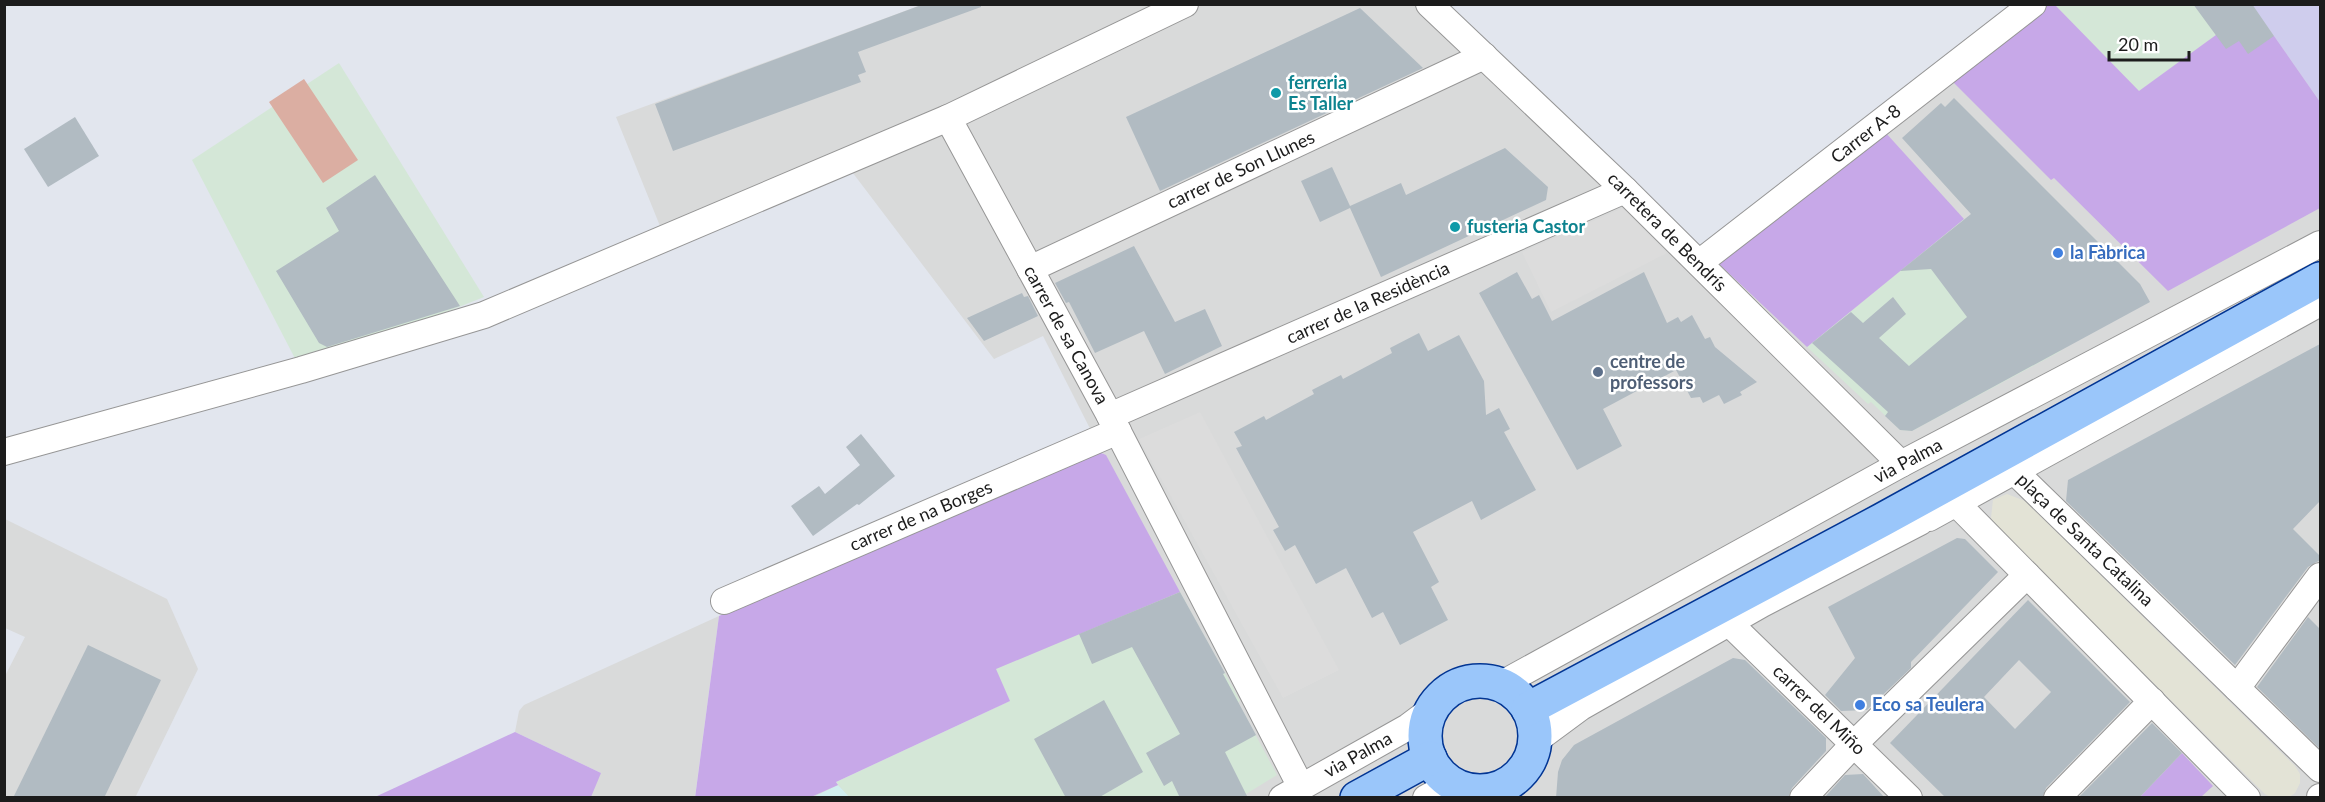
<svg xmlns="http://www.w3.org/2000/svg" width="2325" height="802" font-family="Lato,sans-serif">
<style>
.residential{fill:#d9dada}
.commercial{fill:#d1eeef}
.industrial{fill:#d4e7d7}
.farmland{fill:#cfcded}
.grass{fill:#c7a8e8}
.parking{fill:#dcdcdc}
.plaza{fill:#e3e3d6}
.water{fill:#dbaea2}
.building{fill:#b1bbc2;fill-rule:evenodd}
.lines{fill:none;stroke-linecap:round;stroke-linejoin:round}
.minor-casing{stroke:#969696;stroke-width:28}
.major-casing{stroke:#023593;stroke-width:36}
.minor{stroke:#fff;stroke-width:26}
.major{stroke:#9ac6fa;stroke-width:33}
.culture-dot{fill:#0f9aa8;stroke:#fff;stroke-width:2}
.shop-dot{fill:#3f7fe0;stroke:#fff;stroke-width:2}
.service-dot{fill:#5c6f8a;stroke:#fff;stroke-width:2}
.labels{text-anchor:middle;stroke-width:5;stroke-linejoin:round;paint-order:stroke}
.culture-label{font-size:18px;font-weight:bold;fill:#0d838f;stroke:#fff;text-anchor:start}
.street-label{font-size:18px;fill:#1c1c1c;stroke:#fff}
.shop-label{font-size:18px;font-weight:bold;fill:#366cbe;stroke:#fff;text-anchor:start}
.service-label{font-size:18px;font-weight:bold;fill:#4e5e75;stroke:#fff;text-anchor:start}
</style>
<rect width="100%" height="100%" fill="#e2e6ee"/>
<g class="residential">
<polygon points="921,5 1437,5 1703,258 2024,5 2259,5 2320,100 2320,797 811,797 1010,701 995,669 1172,590 1043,336 994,359 840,156 662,231 616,117"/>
<polygon points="5,519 167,599 198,669 135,798 5,797 4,678 25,637 5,628"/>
<polygon points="719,616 695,797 585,797 601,773 515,732 519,711 524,705"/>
</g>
<polygon class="commercial" points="838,785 850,797 811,798"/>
<g class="industrial">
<polygon points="2252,4 2216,35 2139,91 2055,5"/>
<polygon points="339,63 484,297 301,370 192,160"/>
<polygon points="1964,219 2016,277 2061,351 1912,431 1900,430 1871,402 1868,404 1807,347"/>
<polygon points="1180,592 1233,688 1240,701 1238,702 1277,775 1246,794 1238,798 850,798 836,782 1010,701 995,669"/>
</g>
<polygon class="farmland" points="2252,5 2320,5 2320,102"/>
<g class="grass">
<polygon points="2048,5 2055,5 2139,91 2216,35 2274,36 2320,102 2320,208 2168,291 2054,178 2051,180 1949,78"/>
<polygon points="1885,132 1964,219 1807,347 1718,263"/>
<polygon points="1094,450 1106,455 1180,592 996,669 1010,701 836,782 838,785 811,797 695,798 719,616"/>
<polygon points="515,732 601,773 591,797 375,797"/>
<polygon points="2182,753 2213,786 2201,797 2139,798"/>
</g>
<g class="parking">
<polygon points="1623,208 1667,253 1551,312 1522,252"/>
<polygon points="1200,412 1339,670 1283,698 1139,439"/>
</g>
<polygon class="plaza" points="2007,494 2025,501 2295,766 2300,774 2300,783 2295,793 2288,798 2270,797 2265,794 1996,526 1991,518 1993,500"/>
<polygon class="water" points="304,79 358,160 323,183 269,102"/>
<g class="building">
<polygon points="924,4 981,4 981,7 858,52 866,72 858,75 861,82 673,151 655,104"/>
<polygon points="2193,4 2252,4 2274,36 2248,54 2239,41 2226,49"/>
<polygon points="1360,8 1423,68 1160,191 1126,117"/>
<polygon points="1954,98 2140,284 2150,302 1912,431 1900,430 1885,416 1888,412 1812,343 1851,312 1863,323 1893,297 1906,314 1879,338 1909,366 1967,317 1931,269 1900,271 1971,214 1902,138 1941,103 1945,107"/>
<polygon points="75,117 99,156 48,187 24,149"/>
<polygon points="1505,148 1548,187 1546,200 1381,277 1350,208 1320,222 1301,181 1332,167 1350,206 1401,183 1406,195"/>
<polygon points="375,175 460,306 327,347 319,343 276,271 339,231 326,208"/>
<polygon points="1134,246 1175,322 1205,309 1222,346 1165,374 1144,331 1095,353 1069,302 1066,303 1055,283"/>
<polygon points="1517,272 1532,299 1539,295 1552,321 1644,272 1667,323 1678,317 1681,322 1692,315 1705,339 1710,337 1715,347 1757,382 1740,392 1742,395 1724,404 1719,395 1703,403 1700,397 1691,398 1676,370 1603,409 1622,446 1577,470 1479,293"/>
<polygon points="1022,293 1024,297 1028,296 1038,316 984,341 967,318"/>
<polygon points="1419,333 1428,351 1459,335 1484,381 1486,415 1499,408 1510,429 1504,432 1536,490 1481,520 1472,501 1413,532 1439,582 1431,587 1448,620 1400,645 1383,612 1372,618 1346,568 1316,584 1295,545 1285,551 1273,530 1279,527 1236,448 1242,446 1234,432 1264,416 1266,420 1314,394 1312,390 1341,375 1343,379 1392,353 1390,348"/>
<polygon points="2320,344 2320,501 2293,529 2320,556 2320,560 2308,567 2235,665 2066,501 2068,480"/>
<polygon points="861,434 895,476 859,505 857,504 813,536 791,506 819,486 825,494 860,465 846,447"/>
<polygon points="1957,538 1965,539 1998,572 1911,662 1911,668 1867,710 1841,711 1825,695 1855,658 1828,607"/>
<polygon points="1180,592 1225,673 1223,674 1256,735 1225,752 1248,798 1180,798 1172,781 1164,786 1146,753 1180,734 1132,647 1092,664 1079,634"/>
<path d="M2028 600 2130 702 2046 788 2042 798H1946L1890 743ZM2019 660 2051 692 2015 729 1984 697Z"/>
<polygon points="2308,617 2320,629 2320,749 2257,687"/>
<polygon points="88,645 161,680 104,798 13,798"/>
<polygon points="1733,658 1745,660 1826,738 1826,751 1792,788 1788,798 1556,798 1558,772 1562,760 1574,745"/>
<polygon points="1104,700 1143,772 1098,798 1066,798 1034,739"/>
<polygon points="2152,723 2182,753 2139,798 2078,798"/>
<polygon points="1863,774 1885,798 1824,798 1845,775"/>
</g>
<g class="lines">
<g class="minor-casing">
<g id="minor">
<polyline points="1185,4 948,118 1110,416 1301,787"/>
<polyline points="1429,4 1625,190 1901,464"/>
<polyline points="1699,263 2033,4"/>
<polyline points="1030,269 1484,56"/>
<polyline points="1110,416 1625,190"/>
<polyline points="4,452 301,370 484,315 948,118"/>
<polyline points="2014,471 2320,769"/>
<polyline points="1956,503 2247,798"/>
<polyline points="1885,520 1929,518 2320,303"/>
<polyline points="724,601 1118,431"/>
<polyline points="1729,623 1909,798"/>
<polyline points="1500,685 1901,464 2320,244"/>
<polyline points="2237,688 2320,576"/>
<polyline points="1535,741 1581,707 1762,604 1920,522"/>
<polyline points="1282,798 1408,727 1432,709"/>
<polyline points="1426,798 1435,793 1464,789"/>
<polyline points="1803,798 1854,744 2027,575"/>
<polyline points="2057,798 2152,701"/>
<polyline points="2320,798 2320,797"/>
</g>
</g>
<g class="major-casing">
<g id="major">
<circle cx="1480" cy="736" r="55"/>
<polyline points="1528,709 1882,520 2320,279"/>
<polyline points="1357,798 1430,758"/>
</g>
</g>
<use href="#minor" class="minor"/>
<use href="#major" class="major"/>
</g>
<g class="culture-dot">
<circle cx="1276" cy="93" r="6"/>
<circle cx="1455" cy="227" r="6"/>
</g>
<g class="shop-dot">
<circle cx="2058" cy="253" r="6"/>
<circle cx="1860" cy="705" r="6"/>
</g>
<circle class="service-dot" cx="1598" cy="372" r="6"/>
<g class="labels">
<g class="culture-label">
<text x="1288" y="89">ferreria<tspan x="1288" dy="21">Es Taller</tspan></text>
<text x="1467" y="233">fusteria Castor</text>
</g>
<g class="street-label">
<text transform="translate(1866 134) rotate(-38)" y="6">Carrer A-8</text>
<text transform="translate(1241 170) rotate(-25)" y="6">carrer de Son Llunes</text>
<text transform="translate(1667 232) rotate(45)" y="6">carretera de Bendrís</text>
<text transform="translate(1368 303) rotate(-24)" y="6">carrer de la Residència</text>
<text transform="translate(1066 335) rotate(61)" y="6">carrer de sa Canova</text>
<text transform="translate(1908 461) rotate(-28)" y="6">via Palma</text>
<text transform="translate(921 516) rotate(-23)" y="6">carrer de na Borges</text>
<text transform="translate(2085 540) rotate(44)" y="6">plaça de Santa Catalina</text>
<text transform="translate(1819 710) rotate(44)" y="6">carrer del Miño</text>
<text transform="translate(1358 755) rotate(-29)" y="6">via Palma</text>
</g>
<g class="shop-label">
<text x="2070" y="259">la Fàbrica</text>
<text x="1872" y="711">Eco sa Teulera</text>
</g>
<g class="service-label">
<text x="1610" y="368">centre de<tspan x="1610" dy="21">professors</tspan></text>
</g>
</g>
<rect width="2325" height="802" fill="none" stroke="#1c1c1c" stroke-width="12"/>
<path d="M2109 51v9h80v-9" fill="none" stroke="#1c1c1c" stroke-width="3"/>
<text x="2118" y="51" font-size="18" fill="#1c1c1c" stroke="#ffffff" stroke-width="4.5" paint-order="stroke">20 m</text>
</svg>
